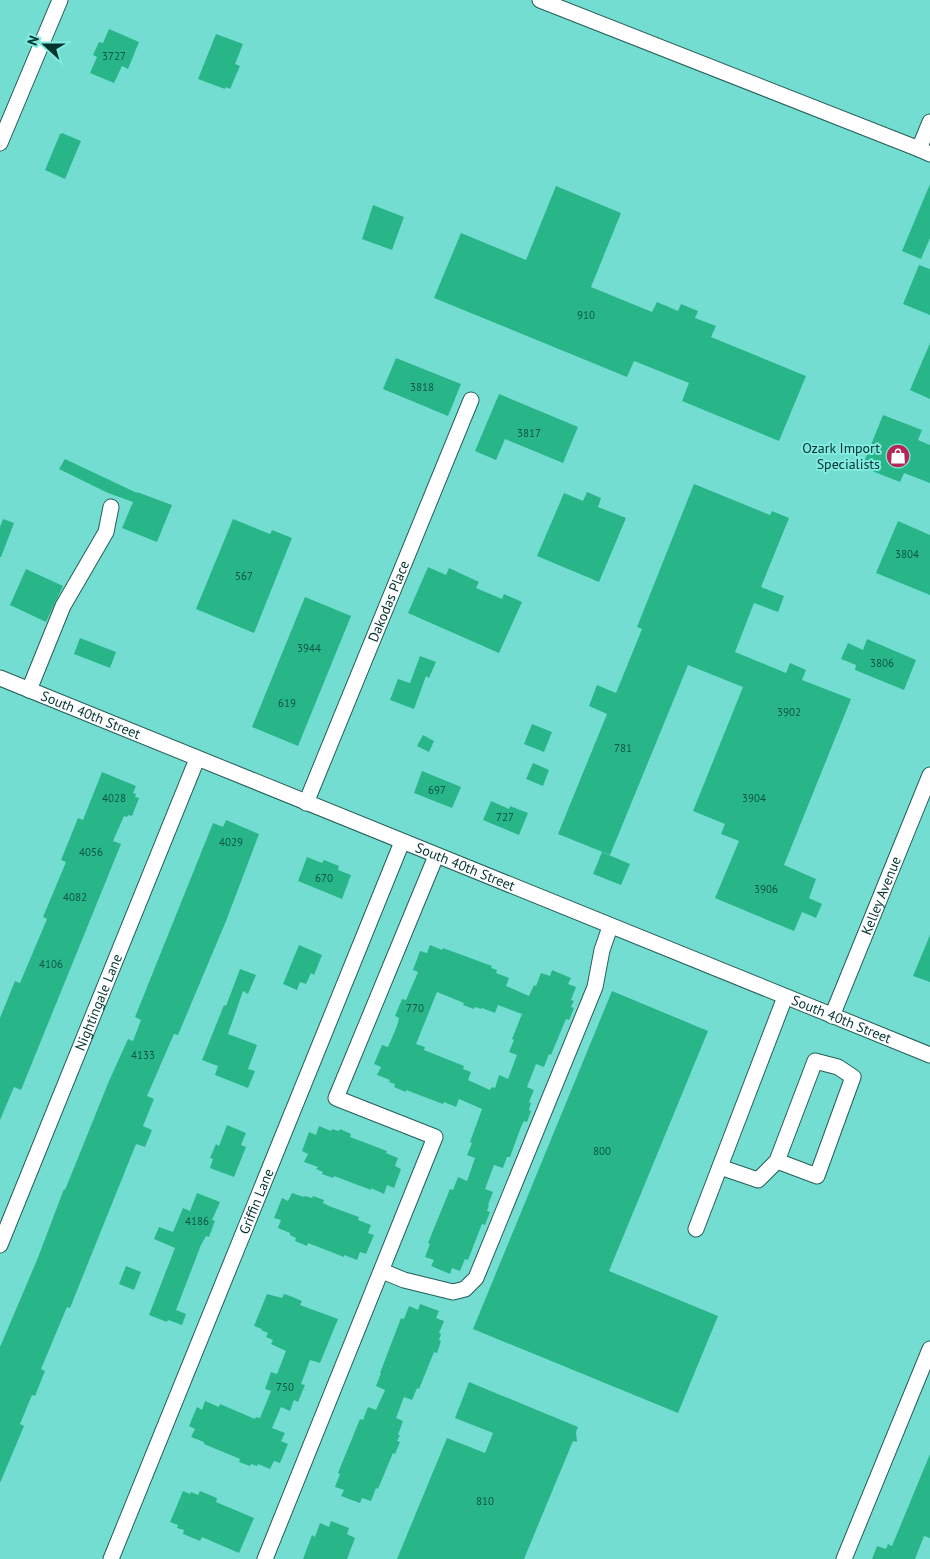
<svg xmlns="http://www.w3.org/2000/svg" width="930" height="1559" font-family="'PT Sans',sans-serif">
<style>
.building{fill:#28b689;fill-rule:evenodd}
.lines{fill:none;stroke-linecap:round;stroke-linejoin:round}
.minor-casing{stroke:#255e58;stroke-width:17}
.minor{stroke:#fff;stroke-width:15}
.labels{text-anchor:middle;stroke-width:4;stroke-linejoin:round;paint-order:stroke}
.number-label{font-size:11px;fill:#0b5446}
.poi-label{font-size:14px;fill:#01332f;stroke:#81ebdf;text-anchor:end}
.street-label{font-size:14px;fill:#01332f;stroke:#81ebdf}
</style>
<rect width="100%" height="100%" fill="#74ddd2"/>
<g class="building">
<polygon points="109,29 139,42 128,69 122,66 114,83 90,73 97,57 93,55 99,42 103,43"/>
<polygon points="216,34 243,44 235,64 240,66 230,89 226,87 225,89 198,79"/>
<polygon points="62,133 81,141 65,179 45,170 60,134 61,134"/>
<polygon points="930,184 930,238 921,259 902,251"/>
<polygon points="556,186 621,213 591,287 652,312 657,302 678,311 681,304 698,311 695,318 716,326 711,337 806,376 779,441 682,401 689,383 634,361 627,377 434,298 461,233 526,260"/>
<polygon points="373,205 404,217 392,250 362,239"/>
<polygon points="919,265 930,269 930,315 903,304"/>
<polygon points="930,343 930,399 910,390"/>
<polygon points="396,358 461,384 448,416 383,389"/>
<polygon points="499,394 578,427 563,463 505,439 496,460 475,451"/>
<polygon points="883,415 922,430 918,440 930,445 930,483 904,473 900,482 862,467"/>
<polygon points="65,459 137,493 137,492 172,505 157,542 122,528 133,502 108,493 59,469"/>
<polygon points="694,484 770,515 772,511 789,518 761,587 784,596 778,612 754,603 735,652 786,673 790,663 806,670 802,680 851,699 784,865 816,879 809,898 822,904 816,918 802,912 794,931 715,898 739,841 721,834 725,824 693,811 743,687 688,665 610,855 558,834 607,714 589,706 597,685 616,693 642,629 637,627"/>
<polygon points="587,492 601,498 598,507 626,518 599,582 537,556 564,493 583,501"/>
<polygon points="3,519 14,523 1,557 0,557 0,527"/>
<polygon points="233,519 270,534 272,530 292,538 254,633 196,609"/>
<polygon points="898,521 930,535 930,595 876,573"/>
<polygon points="428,567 446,575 449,568 479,582 476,588 502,599 504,594 522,602 499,653 408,613"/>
<polygon points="26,569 63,586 46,622 10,605"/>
<polygon points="305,597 351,616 298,746 252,727"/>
<polygon points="80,638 116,652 110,668 74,654"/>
<polygon points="867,639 916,660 904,690 855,670 856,665 841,659 848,643 863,650"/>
<polygon points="420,656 436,662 429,678 426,676 414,709 390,700 398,679 410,683"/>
<polygon points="532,724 552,732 544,752 524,744"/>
<polygon points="423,735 434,741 429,752 417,746"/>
<polygon points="533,763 549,770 543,786 526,779"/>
<polygon points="422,771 461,787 452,808 414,793"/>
<polygon points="102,772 136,786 133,793 136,794 135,797 139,798 132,816 128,815 127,817 124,816 113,841 121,844 21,1090 14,1087 0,1120 0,1018 15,981 20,983 47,919 43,917 66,862 61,860 78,818 83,820"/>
<polygon points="491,801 509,809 510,806 528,813 519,835 483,820"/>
<polygon points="226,820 259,834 226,921 178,1035 174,1034 147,1096 154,1099 143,1126 152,1130 145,1147 136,1144 70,1308 67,1307 41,1369 45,1371 35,1396 32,1395 20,1424 24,1426 0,1483 0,1347 37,1260 64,1189 65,1190 109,1081 128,1039 133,1041 141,1020 135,1017 213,823 223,827"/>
<polygon points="602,852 630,864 621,885 593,874"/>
<polygon points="307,857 322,863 324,860 339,866 338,870 351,875 342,899 298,881"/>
<polygon points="930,935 930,982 913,976"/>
<polygon points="299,945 322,955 314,975 311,973 306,984 300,982 297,990 283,984"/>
<path d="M430 945 442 950 443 948 492 966 491 968 497 970 496 973 509 978 506 986 529 996 534 985 536 986 541 973 550 976 552 970 571 978 568 984 576 987 571 1000 574 1001 571 1007 574 1008 569 1020 566 1019 551 1055 549 1054 544 1067 536 1064 527 1087 534 1090 529 1102 531 1103 529 1110 531 1111 527 1122 524 1121 521 1127 510 1157H507L503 1168 494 1165 485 1189 493 1192 488 1205H489L487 1211 490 1212 485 1225 482 1224 468 1260 465 1259 460 1271 452 1268 450 1274 431 1266 434 1260 425 1257 430 1244 428 1243 450 1189 453 1190 458 1177 467 1181 475 1158 467 1155 472 1143 470 1142 482 1109 459 1099 456 1107 444 1102 443 1104 406 1090V1092L394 1087 395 1084 389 1082 390 1080 377 1075 381 1067 374 1064 382 1045 388 1047 397 1026 399 1018 395 1016 402 999 406 1000 418 972 413 970 420 951 427 953ZM437 992 464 1003 463 1005 474 1009 475 1007 481 1009 482 1008 495 1013 498 1005 522 1014 512 1039 514 1040 509 1052 517 1055 508 1079 499 1075 495 1088 492 1087 490 1090 468 1080 471 1072 463 1069 464 1066 424 1050 425 1047 416 1044Z"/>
<polygon points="240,969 256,975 248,994 243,991 228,1034 257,1045 248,1069 255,1071 248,1088 215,1075 218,1066 202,1060 224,1005 226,1006"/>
<polygon points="612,991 708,1031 609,1271 718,1316 678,1413 473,1329"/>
<polygon points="227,1125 246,1133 241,1145 246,1147 234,1177 210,1168 213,1159 210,1158 216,1144 219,1146"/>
<polygon points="319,1126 331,1131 332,1129 339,1131 340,1129 351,1134 350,1137 387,1151 386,1153 398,1158 395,1166 401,1169 394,1188 387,1185 384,1194 371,1188 371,1190 334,1176 333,1178 322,1174 323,1172 316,1169 318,1167 304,1162 308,1154 302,1151 309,1132 316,1135"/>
<polygon points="197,1193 220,1202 212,1220 215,1221 209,1237 206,1236 201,1245 176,1310 186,1314 182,1325 168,1320 167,1322 149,1315 175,1248 154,1239 159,1227 173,1232 183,1208 190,1211"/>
<polygon points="292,1193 304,1197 305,1196 312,1198 313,1196 324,1200 323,1203 329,1206 359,1217 358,1220 371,1225 368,1233 374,1235 366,1254 360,1252 357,1260 344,1255 344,1257 308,1243 307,1246 295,1241 296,1238 290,1235 290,1233 278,1228 281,1220 274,1218 282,1198 288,1201"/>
<polygon points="126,1266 141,1272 134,1290 119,1284"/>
<polygon points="267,1294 282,1298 284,1294 290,1296 302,1301 300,1305 338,1319 320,1363 310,1360 301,1384 305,1385 298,1402 294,1400 290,1411 281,1407 272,1428 285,1433 281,1441 288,1444 280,1463 274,1461 270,1469 258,1464 257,1466 251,1464 250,1466 239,1462 240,1459 204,1444 204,1442 191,1437 195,1429 189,1426 197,1407 202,1410 205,1401 219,1407 220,1404 255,1419 256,1417 260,1418 271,1391 265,1389 271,1372 277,1374 286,1351 271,1344 273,1340 266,1337 268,1333 261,1330 262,1329 254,1326"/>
<polygon points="420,1304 439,1311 436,1318 444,1321 439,1333 441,1334 439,1340 441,1341 437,1353 434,1352 419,1389 417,1388 412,1400 404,1397 396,1418 403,1421 398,1435 400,1435 397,1441 400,1442 395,1454 393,1453 378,1489 376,1488 371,1501 362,1498 360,1503 341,1496 344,1490 335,1487 340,1474 338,1473 360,1419 363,1420 368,1407 376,1410 385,1390 376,1386 381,1373 380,1373 401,1318 404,1319 409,1306 418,1310"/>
<polygon points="469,1382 578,1427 576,1432 577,1442 573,1441 524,1559 397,1559 447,1438 485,1453 493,1433 455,1418"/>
<polygon points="930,1454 930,1538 924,1536 915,1559 872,1559 877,1546 886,1549 888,1544 892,1546"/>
<polygon points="183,1491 190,1494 191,1492 198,1495 200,1491 217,1498 216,1502 254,1518 239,1553 202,1537 200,1541 183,1534 184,1530 177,1528 178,1525 170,1522"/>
<polygon points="331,1521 349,1528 347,1534 355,1538 347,1559 303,1559 312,1535 315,1537 320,1523 329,1527"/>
</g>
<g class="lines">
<g class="minor-casing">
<g id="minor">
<polyline points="540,0 919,149"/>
<polyline points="930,122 919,149 930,154"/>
<polyline points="0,143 60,0"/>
<path id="s1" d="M0 678 930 1055"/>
<polyline points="29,690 63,606 106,532 111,507"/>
<path id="s2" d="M306 803 471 400"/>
<path id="s3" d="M832 1016 930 775"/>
<polyline points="720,1167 758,1180 777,1161 817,1176 853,1077 838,1067 815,1061 777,1161"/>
<polyline points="696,1229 785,997"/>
<path id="s4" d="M0 1245 197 759"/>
<polyline points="382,1271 404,1280 453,1292 465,1289 476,1278 595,987 602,950 610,927"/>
<path id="s5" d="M111 1559 402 842"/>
<polyline points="265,1559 435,1137 336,1098 436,856"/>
<polyline points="844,1559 930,1349"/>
</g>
</g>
<use href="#minor" class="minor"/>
</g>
<defs>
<g id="shop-disc" transform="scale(1.25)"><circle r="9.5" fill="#b52657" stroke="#81ebdf"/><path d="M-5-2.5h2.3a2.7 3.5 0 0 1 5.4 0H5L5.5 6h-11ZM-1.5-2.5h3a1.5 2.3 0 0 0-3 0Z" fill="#fff"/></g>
</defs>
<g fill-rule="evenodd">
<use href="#shop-disc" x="898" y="456"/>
</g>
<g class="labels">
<g class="number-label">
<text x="114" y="60">3727</text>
<text x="586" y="319">910</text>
<text x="422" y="391">3818</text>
<text x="529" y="437">3817</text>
<text x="907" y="558">3804</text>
<text x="244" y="580">567</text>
<text x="309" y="652">3944</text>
<text x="882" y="667">3806</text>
<text x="287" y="707">619</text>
<text x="789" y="716">3902</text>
<text x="623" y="752">781</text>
<text x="437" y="794">697</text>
<text x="114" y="802">4028</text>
<text x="754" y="802">3904</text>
<text x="505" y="821">727</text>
<text x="231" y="846">4029</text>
<text x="91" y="856">4056</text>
<text x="324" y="882">670</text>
<text x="766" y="893">3906</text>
<text x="75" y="901">4082</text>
<text x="51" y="968">4106</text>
<text x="415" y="1012">770</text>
<text x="143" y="1059">4133</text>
<text x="602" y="1155">800</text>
<text x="197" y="1225">4186</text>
<text x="285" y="1391">750</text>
<text x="485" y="1505">810</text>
</g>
<g class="poi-label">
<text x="880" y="453">Ozark Import<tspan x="880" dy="16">Specialists</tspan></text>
</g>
<g class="street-label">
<text dy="5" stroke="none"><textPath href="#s2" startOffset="218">Dakodas Place</textPath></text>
<text dy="5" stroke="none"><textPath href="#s1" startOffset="98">South 40th Street</textPath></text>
<text dy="5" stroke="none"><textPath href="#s1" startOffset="502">South 40th Street</textPath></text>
<text dy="5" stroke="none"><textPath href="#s3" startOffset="130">Kelley Avenue</textPath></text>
<text dy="5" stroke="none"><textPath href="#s4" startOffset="262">Nightingale Lane</textPath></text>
<text dy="5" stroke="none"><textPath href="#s1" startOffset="908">South 40th Street</textPath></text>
<text dy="5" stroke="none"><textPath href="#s5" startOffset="386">Griffin Lane</textPath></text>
</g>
</g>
<g transform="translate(45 45) rotate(291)" stroke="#81ebdf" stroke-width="4" paint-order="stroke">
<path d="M0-4L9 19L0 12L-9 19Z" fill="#01332f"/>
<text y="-8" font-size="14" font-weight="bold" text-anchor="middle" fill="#01332f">N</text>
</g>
</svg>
